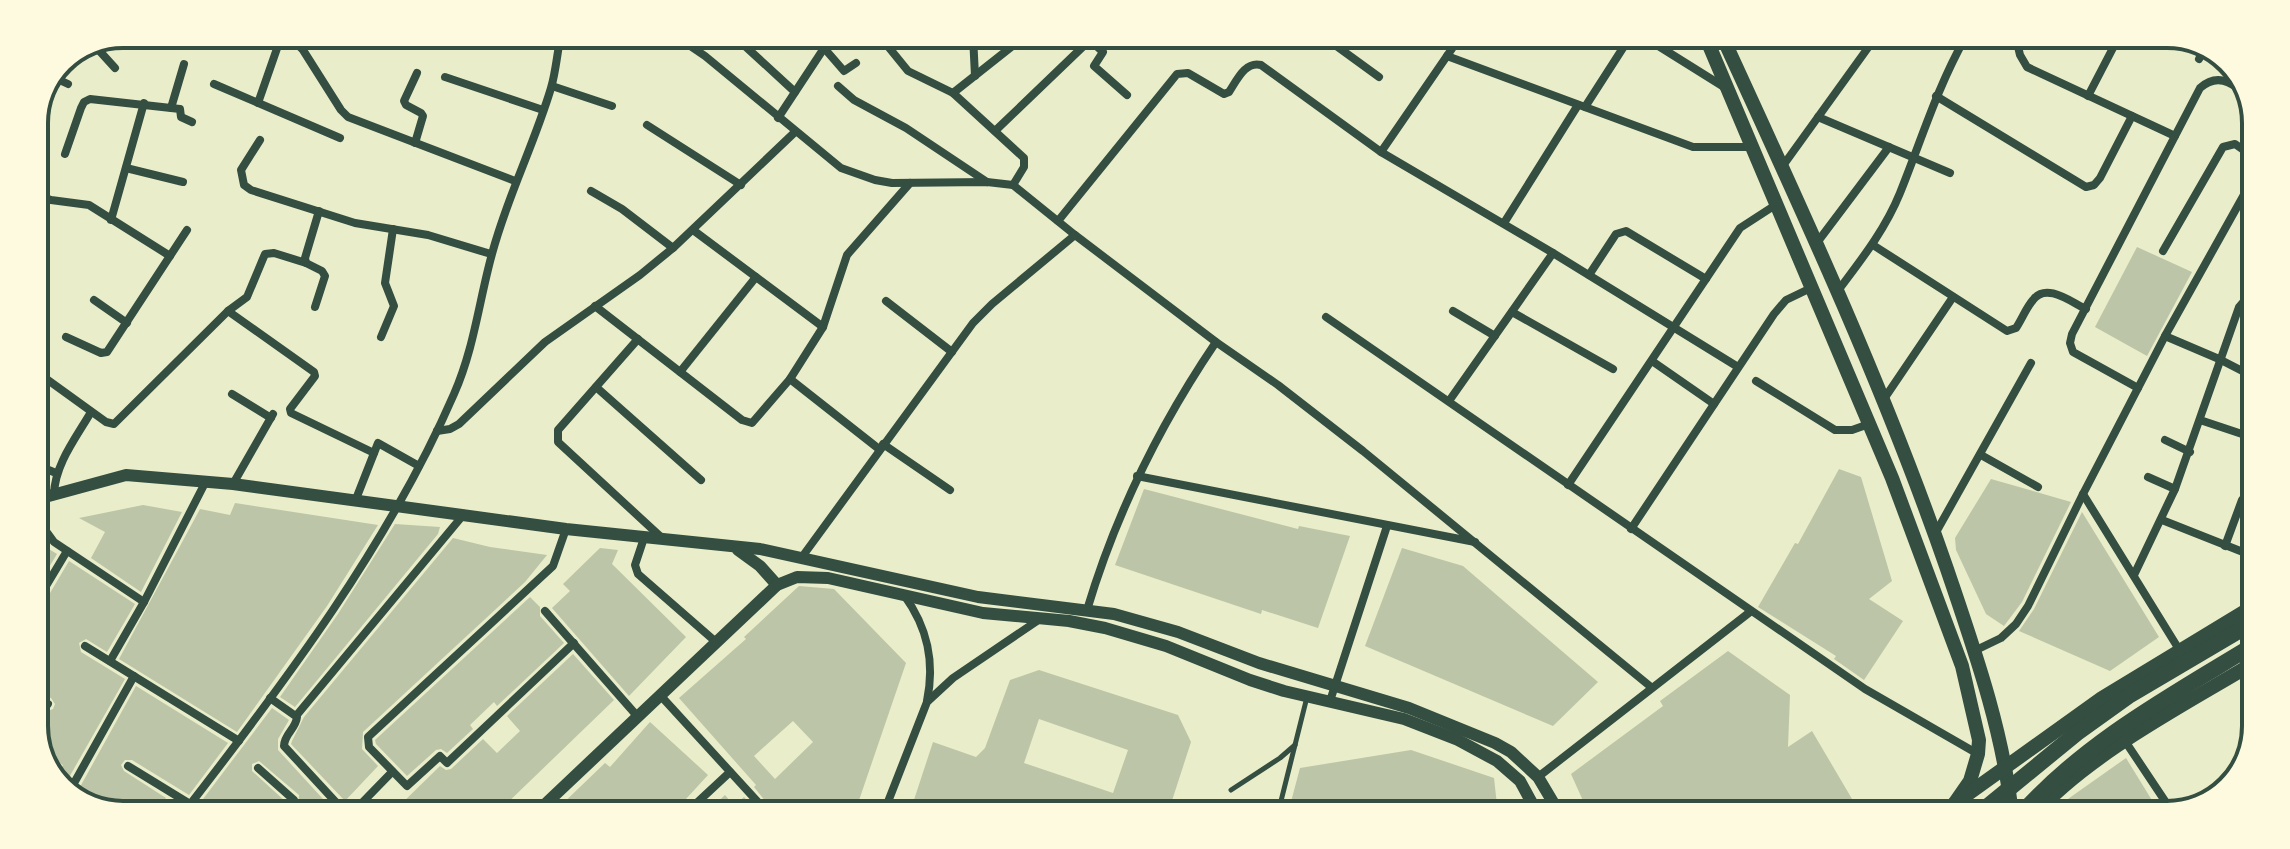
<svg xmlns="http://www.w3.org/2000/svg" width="2290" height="849" font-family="Montserrat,sans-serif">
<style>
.building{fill:#bcc5a7;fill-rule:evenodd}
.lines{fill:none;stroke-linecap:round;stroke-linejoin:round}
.service{stroke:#344e41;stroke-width:5}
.minor{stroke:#344e41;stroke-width:8}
.tertiary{stroke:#344e41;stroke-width:12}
.secondary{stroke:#344e41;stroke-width:14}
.primary{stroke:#344e41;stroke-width:16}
.rim{fill:none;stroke:#344e41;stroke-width:4}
</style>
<rect width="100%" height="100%" fill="#e9edc9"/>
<g class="building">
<polygon points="2137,247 2192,272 2147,356 2095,327"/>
<polygon points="1839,469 1861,477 1892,581 1869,599 1903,621 1864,680 1834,659 1836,656 1758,607 1795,543 1798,544"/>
<polygon points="1991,479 2071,502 2022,602 2004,626 1986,614 1956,550 1955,538"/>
<polygon points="1144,489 1298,529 1299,526 1350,536 1318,628 1262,610 1261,614 1115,565"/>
<polygon points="235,503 378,525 327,606 237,732 119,659 200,509 230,515"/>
<polygon points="143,505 182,512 141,592 91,558 105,532 79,518"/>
<polygon points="2082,512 2159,637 2110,671 2019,631 2034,609"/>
<polygon points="395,524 440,527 438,534 295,707 280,697 338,614"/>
<polygon points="453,538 490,547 547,555 525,582 363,732 362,749 378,766 345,801 291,744 292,741 304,717"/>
<polygon points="34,540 57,554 34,592"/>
<polygon points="600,548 618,550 612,564 686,637 629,696 552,608 570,591 563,584"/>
<polygon points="1402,548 1463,566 1598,682 1553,726 1365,646"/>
<polygon points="69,561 135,604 107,652 86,639 79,643 81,652 125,679 63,788 54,781 63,765 42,753 34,732 34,706 48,711 53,709 55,704 51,698 34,691 34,613 40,610"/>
<path d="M799 586 834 589 906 663 855 812H774L754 787 756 785 679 698 746 639 744 637ZM793 721 813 742 775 779 754 756Z"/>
<polygon points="530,597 540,607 540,616 564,643 497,706 494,702 470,725 473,729 447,753 441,749 436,750 407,776 376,744 375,740"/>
<polygon points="1728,651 1790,695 1788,747 1812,731 1855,804 1839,814 1589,814 1571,774 1663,706 1660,701"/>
<polygon points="573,654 614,700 499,811 394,811 440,766 446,770 451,769 483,739 497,753 520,731 507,716"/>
<path d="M1039 670 1178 715 1191 742 1168 813 910 812 933 742 976 757 985 748 1010 680ZM1039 719 1128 750 1113 793 1024 763Z"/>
<polygon points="136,686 228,743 189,795 132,760 125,760 121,765 124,771 166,798 156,811 95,810 75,796"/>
<polygon points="272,708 289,720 278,739 278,750 334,811 298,811 299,795 259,761 252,764 252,771 286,802 284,811 194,811"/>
<polygon points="650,722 708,775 674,812 555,811 605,763 610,767"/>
<polygon points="1411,750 1494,778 1498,814 1288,813 1300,768"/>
<polygon points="2126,758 2161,815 2048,815 2058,806"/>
<polygon points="725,795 734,806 744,797 757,812 707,812"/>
</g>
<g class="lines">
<g class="service">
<polyline points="1231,790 1280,758 1295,745"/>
<polyline points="1278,813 1307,697"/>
</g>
<g class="minor">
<polyline points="274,34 298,45 303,50 341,110 348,117 515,181"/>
<polyline points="371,35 378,43"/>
<polyline points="520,35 559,47"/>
<polyline points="674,35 705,56 841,168 875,180 892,183 987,182 1013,185 1075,235 1216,342 1278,385 1363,451 1651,687"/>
<polyline points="973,36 975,76"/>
<polyline points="1324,37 1379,77"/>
<polyline points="1644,37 1724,87"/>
<polyline points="2016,38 2020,55 2027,67 2175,136"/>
<polyline points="1090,40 1103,52 1094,66 1127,95"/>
<polyline points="886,44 908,71 953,93 1024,158 1024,167 1013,185"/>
<polyline points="938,44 973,43"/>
<polyline points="95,46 115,68"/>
<polyline points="746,47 795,92"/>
<polyline points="824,48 844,71 856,63"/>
<polyline points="1447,56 1693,147 1752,147"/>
<polyline points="2199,59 2206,46"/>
<polyline points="53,77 68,84"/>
<polyline points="445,77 543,110"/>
<polyline points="214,84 340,138"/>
<polyline points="552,86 612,106"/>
<polyline points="838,86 854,100 906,128 987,182"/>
<polyline points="953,93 1025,36"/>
<polyline points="1936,96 2086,187 2094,185 2100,178 2132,116"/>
<polyline points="2088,96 2114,46"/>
<polyline points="258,103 281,37"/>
<polyline points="1585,107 1630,37"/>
<polyline points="171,108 184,64"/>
<polyline points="1818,117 1950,173"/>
<polyline points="778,118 832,36"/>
<polyline points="647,125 741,185"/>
<polyline points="995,131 1094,36"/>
<polyline points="260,140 241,170 244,185 251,190 355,223 428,235 491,254"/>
<polyline points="415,143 423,116 421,113 406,105 404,101 417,73"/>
<polyline points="1381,152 1460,37"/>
<polyline points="65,154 81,108 84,102 90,99 180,109 181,117 192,122"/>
<polyline points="1782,167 1875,38"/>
<polyline points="126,168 183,182"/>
<polyline points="591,191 622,209 673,248"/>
<polyline points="34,194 51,200 89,205 170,256"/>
<polyline points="111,220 144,103"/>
<path d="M1058 221 1177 74 1188 73 1224 94 1229 92C1237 80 1245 61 1261 65L1381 152 1553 253 1738 367"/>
<polyline points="1504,223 1578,105"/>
<polyline points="693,230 823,327"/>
<polyline points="1816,244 1889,147"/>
<path d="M1873 245 2007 331 2016 328C2022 319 2026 308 2033 300 2046 282 2071 302 2086 309"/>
<polyline points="2163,251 2223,147 2235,144 2255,158"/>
<polyline points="1589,275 1616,234 1626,231 1706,279"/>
<path d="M1837 292C1861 260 1885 230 1900 193 1921 141 1937 88 1965 38"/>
<polyline points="94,300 127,323"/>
<polyline points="886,301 952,352"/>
<polyline points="595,306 742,420 752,423 790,379 823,327 847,255 910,183"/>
<polyline points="315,307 325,276 322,271 306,263 305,258 319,211"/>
<polyline points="228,311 314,372 315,376 290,409 291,413 374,453"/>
<polyline points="1453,311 1495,336"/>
<polyline points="1512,312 1613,369"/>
<polyline points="1326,317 1865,689 1978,754"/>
<polyline points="2165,336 2219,359 2254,377"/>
<polyline points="66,337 101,353 107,352 187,230"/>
<polyline points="381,337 394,306 385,283 393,229"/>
<polyline points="638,339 558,430 558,442 662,538"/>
<polyline points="1652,361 1714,404"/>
<polyline points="34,370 106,422 114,424 228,311 247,297 265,254 274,253 306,263"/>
<polyline points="680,372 756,277"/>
<polyline points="790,379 879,449"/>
<polyline points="1756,381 1835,430 1852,430 1869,424"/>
<polyline points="596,387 701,480"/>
<path d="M2138 388 2073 352 2070 343 2072 334 2200 88C2217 73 2230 82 2246 93"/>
<polyline points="232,394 271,418"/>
<polyline points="34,396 45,378"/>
<polyline points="1884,399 1953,297"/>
<polyline points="1449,401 1553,253"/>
<polyline points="2200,420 2254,438"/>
<polyline points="437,431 450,429 459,424 545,342 640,275 673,248 795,132"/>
<polyline points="2165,440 2190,452"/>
<polyline points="883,444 950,490"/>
<polyline points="1981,455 2038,487"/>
<polyline points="34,464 56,473"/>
<polyline points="1137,476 1475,542"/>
<polyline points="2148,477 2175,489"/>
<polyline points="233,484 273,414"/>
<polyline points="1568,485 1740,228 1777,204"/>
<path d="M54 494C55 464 76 438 91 412"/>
<polyline points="2083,494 2180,651"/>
<polyline points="356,499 378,443 419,466"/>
<polyline points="37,500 46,531 54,542 144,602"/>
<polyline points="2162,520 2253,556"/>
<polyline points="566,529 553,566 368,737 369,747 407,786 440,756 447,763 574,643"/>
<polyline points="1631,529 1774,314 1786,300 1813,287"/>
<polyline points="1935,534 2031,363"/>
<polyline points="644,538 635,565 638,574 716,642"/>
<polyline points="2225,546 2242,500"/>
<polyline points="802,557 973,323 992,304 1075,235"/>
<polyline points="2134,575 2175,489 2239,307 2245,300 2255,300"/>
<path d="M904 595C928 628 935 662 927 701"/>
<polyline points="34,606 67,551"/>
<path d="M1087 610C1116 513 1159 426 1216 342"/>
<polyline points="545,611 638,717"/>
<polyline points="85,646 239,741"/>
<polyline points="1974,651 2001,638 2016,624 2028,606 2083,494 2165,336 2255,175"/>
<polyline points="110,661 144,602 206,481"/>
<polyline points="660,695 767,812"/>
<polyline points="34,698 48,704"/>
<path d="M270 698 297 717C296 729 284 734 284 746L344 811"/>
<polyline points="1330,701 1387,526"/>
<polyline points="296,716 464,514"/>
<polyline points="2125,741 2173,813"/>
<polyline points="128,766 190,804"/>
<polyline points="258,768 294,800 291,811"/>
<polyline points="1538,777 1750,612"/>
<polyline points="69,792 134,676"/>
<path d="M185 811C285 682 389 544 454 394 474 349 479 301 492 254 507 197 534 145 551 88 556 71 557 53 561 35"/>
<polyline points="354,811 392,772"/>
<polyline points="687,812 730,772"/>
<polyline points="884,812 927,702 953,678 1040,619"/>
</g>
<g class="tertiary">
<polyline points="34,500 126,475 233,484 566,529 760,549 978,597 1114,614 1178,632 1259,663 1409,708 1495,743 1511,752 1538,777 1560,814"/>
<polyline points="738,550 760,566 777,585"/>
<polyline points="538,811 777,585 797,577 828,578 983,613 1069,621 1105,628 1166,646 1250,680 1284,691 1404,719 1458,740 1497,761 1520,781 1538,814"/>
</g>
<g class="secondary">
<polyline points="1706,38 1892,478 1962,666 1979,740 1978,754 1970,781 1954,804"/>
<path d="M1723 38C1803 212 1884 387 1947 569 1974 649 2003 730 2012 815"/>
<polyline points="1940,814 2102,698 2252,607"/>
<path d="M2034 815C2089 754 2182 706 2252 664"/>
</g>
<g class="primary">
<polyline points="1977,815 2077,733 2130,695 2252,623"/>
<path d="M2020 815C2085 742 2170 696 2252 646"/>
</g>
</g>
<path d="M0 0H2290V849H0ZM123 48H2167A75 75 0 0 1 2242 123V726A75 75 0 0 1 2167 801H123A75 75 0 0 1 48 726V123A75 75 0 0 1 123 48Z" fill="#fefae0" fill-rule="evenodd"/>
<path class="rim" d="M123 48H2167A75 75 0 0 1 2242 123V726A75 75 0 0 1 2167 801H123A75 75 0 0 1 48 726V123A75 75 0 0 1 123 48Z"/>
</svg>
